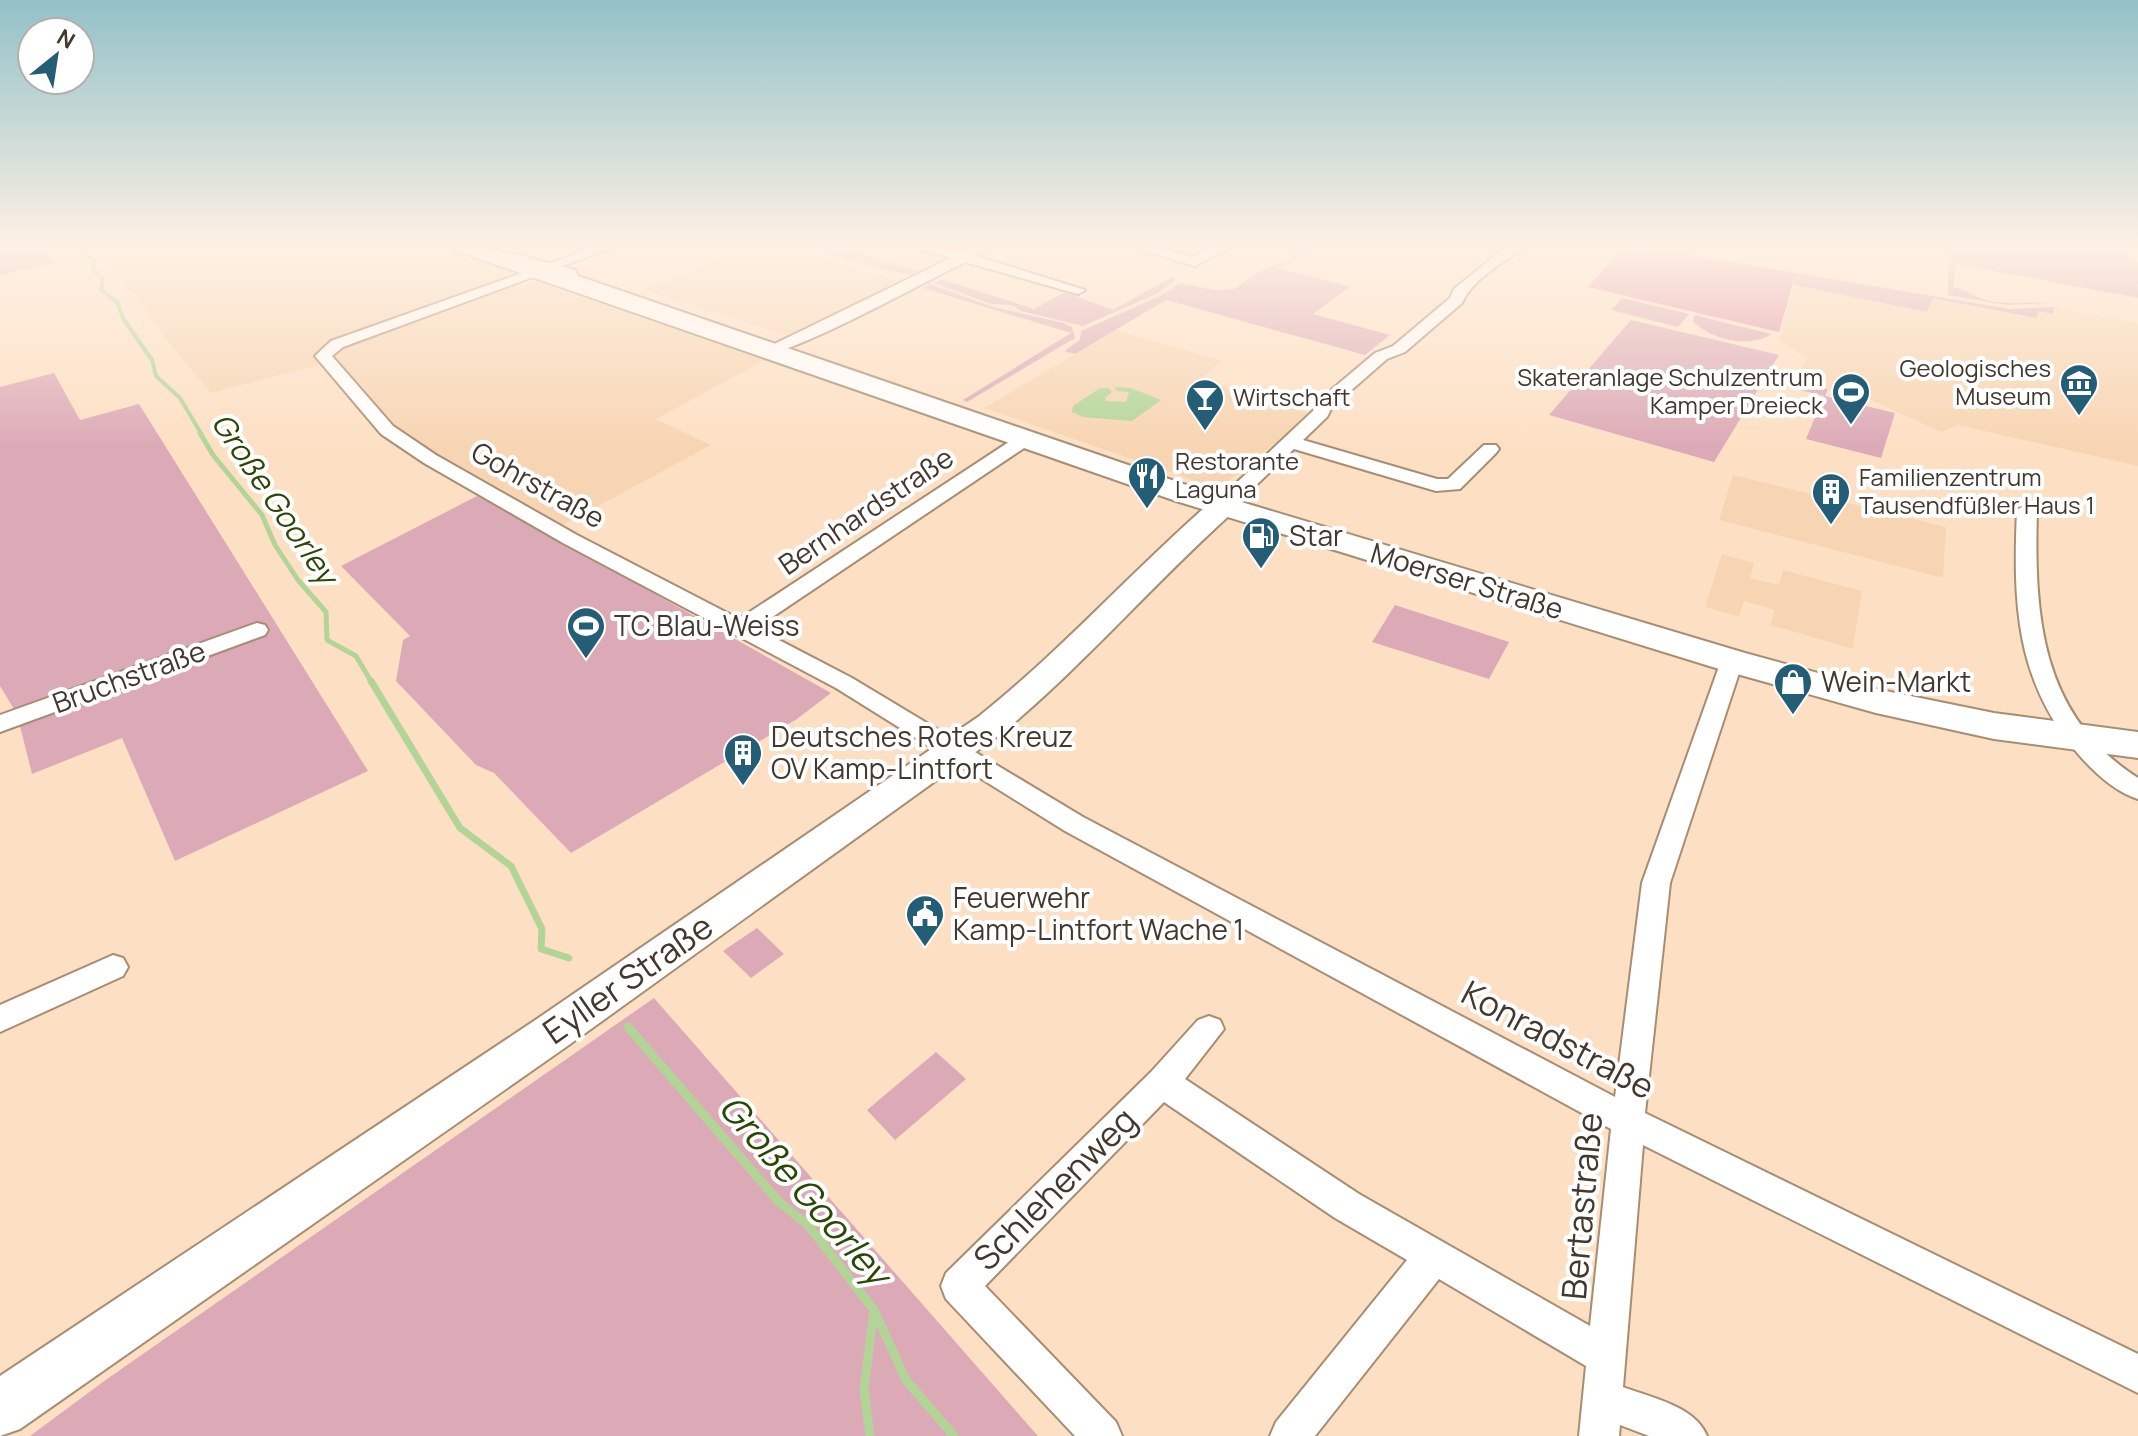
<svg xmlns="http://www.w3.org/2000/svg" width="2138" height="1436" font-family="Manrope,sans-serif">
<style>
.built{fill:#f7d5b3}
.green{fill:#dcaab7}
.forest{fill:#e197ab}
.water{fill:#b2d597}
.lines{fill:none;stroke-linecap:round;stroke-linejoin:round}
.stream-far3{stroke:#b2d597;stroke-width:4}
.stream-far2{stroke:#b2d597;stroke-width:5}
.stream-far1{stroke:#b2d597;stroke-width:7}
.stream{stroke:#b2d597;stroke-width:9}
.street-casing{stroke:#a78d72;stroke-width:4}
.secondary-casing{stroke:#a78d72;stroke-width:4}
.primary-casing{stroke:#a78d72;stroke-width:4}
.street{fill:#fff;fill-rule:evenodd}
.secondary{fill:#fff;fill-rule:evenodd}
.primary{fill:#fff;fill-rule:evenodd}
.labels{text-anchor:middle;stroke-width:8;stroke-linejoin:round;paint-order:stroke}
.far-poi-label{font-size:24px;fill:#43382d;stroke:#fff;text-anchor:start}
.street-label{font-size:28px;fill:#43382d;stroke:#fff}
.poi-label{font-size:28px;fill:#43382d;stroke:#fff;text-anchor:start}
.water-label{font-size:30px;font-style:italic;fill:#294804;stroke:#fff}
.near-street-label{font-size:34px;fill:#43382d;stroke:#fff}
.near-water-label{font-size:36px;font-style:italic;fill:#294804;stroke:#fff}
</style>
<rect width="100%" height="100%" fill="#fde0c4"/>
<g class="built">
<polygon points="101,246 458,246 539,273 378,329 322,356 321,364 211,393 167,340 135,293 126,287"/>
<polygon points="750,246 781,246 898,281 786,335 645,290"/>
<polygon points="536,282 767,359 656,419 711,445 563,525 433,455 393,429 332,354 340,346 484,294"/>
<polygon points="1794,285 1927,312 1932,297 2036,318 2038,311 2053,314 2054,307 2138,323 2138,466 1958,425 1941,432 1867,398 1789,379 1791,372 1799,372 1807,358 1779,340"/>
<polygon points="1116,330 1223,361 1200,379 1310,414 1219,489 984,408"/>
<polygon points="1733,475 1946,527 1943,578 1719,520"/>
<polygon points="1722,554 1754,563 1750,578 1779,585 1783,570 1862,591 1853,649 1771,625 1774,610 1744,601 1739,617 1705,607"/>
</g>
<g class="green">
<polygon points="0,246 45,246 54,263 0,275"/>
<polygon points="813,246 836,246 917,271 909,275 838,258"/>
<polygon points="1299,246 1315,246 1282,269 1350,287 1313,314 1390,335 1365,355 1166,300 1075,354 1064,351 1080,340 1081,331 1162,295 1180,283 1215,290 1234,289 1259,272 1287,261"/>
<path d="M1949 246H2117L2138 262V298L1956 264 1953 287C1966 290 1976 298 1990 301 2010 305 2031 301 2051 303L2007 305 1948 295Z"/>
<polygon points="1796,273 2010,309 2054,307 2053,314 2038,311 2037,318 1933,298 1927,312 1794,285"/>
<polygon points="1174,276 1175,281 1156,294 1083,326 1021,311 1012,305 991,304 934,283 941,279 1034,309 1065,292 1113,310"/>
<polygon points="930,284 993,307 1064,323 1072,327 1075,338 967,402 963,400 1071,333 923,288"/>
<polygon points="1622,298 1689,314 1678,327 1611,310"/>
<path d="M1694 315 1771 334C1752 349 1708 339 1693 321Z"/>
<polygon points="1631,320 1779,355 1714,462 1549,415"/>
<polygon points="54,373 80,420 139,404 368,771 175,861 122,738 32,774 17,714 0,686 0,387"/>
<polygon points="1788,379 1828,389 1825,396 1895,413 1881,458 1806,439 1824,396 1785,386"/>
<polygon points="477,496 518,517 831,693 797,719 571,853 494,773 476,765 396,681 403,640 410,636 341,566"/>
<polygon points="1395,605 1509,642 1489,679 1372,642"/>
<polygon points="757,928 784,954 751,978 723,951"/>
<polygon points="654,998 1038,1436 30,1436 107,1379"/>
<polygon points="936,1052 966,1079 895,1140 867,1110"/>
</g>
<polygon class="forest" points="1624,246 1641,246 1796,273 1779,332 1588,287"/>
<polygon class="water" points="1114,387 1131,388 1161,400 1132,421 1083,417 1072,412 1073,406 1100,388 1109,388 1112,392 1105,398 1106,401 1126,402 1129,392 1117,391"/>
<g class="lines">
<polyline class="stream-far3" points="79,246 94,261 93,270 103,279 101,290 117,302 124,320 152,360 156,376 180,398 202,435"/>
<polyline class="stream-far2" points="200,433 213,455 262,515 275,545 298,580 326,612 327,640 356,656 372,683"/>
<polyline class="stream-far1" points="371,681 460,828 511,866 542,929 541,949 569,958"/>
<g class="stream">
<polyline points="628,1027 779,1202 808,1225 874,1310 906,1380 954,1436"/>
<polyline points="870,1436 864,1389 874,1310"/>
</g>
<g class="street-casing">
<g id="street">
<path d="M598 246H617L343 347 332 356 393 426 436 455 577 535 739 619 1018 436H1030L1033 440 1030 444 756 628 852 678 1083 817 1615 1097 1642 883 1721 661 1724 656H1740L1743 661 1670 883 1645 1113 2138 1354V1393L1643 1145 1623 1387C1652 1398 1695 1406 1707 1436H1649L1620 1425 1619 1436H1579L1586 1366 1439 1279 1315 1436H1270L1276 1422 1407 1260 1335 1218 1164 1102 985 1286 1116 1422 1122 1436H1075L946 1299 941 1286 946 1273 1151 1072 1198 1020 1209 1016 1220 1020 1224 1029 1185 1079 1359 1194 1590 1326 1611 1129 1065 831 836 688 563 543 424 463 381 434 315 356 331 341Z"/>
<path d="M918 246H937L962 253 976 246H992L976 256 1085 290 1078 294 965 262C934 277 785 359 762 354L760 351 951 258 919 249Z"/>
<polygon points="1128,246 1149,246 1193,257 1216,246 1232,246 1195,266"/>
<path d="M1507 246H1526C1505 262 1474 277 1462 303L1405 352 1387 359 1332 407 1327 417 1303 440 1437 479H1448L1484 445H1496L1499 449 1496 453 1460 489 1436 491 1294 449 1229 511H1215L1212 507 1215 503 1313 411 1318 401 1375 353 1393 346 1450 298 1454 289Z"/>
<path d="M2027 504 2037 510C2034 615 2040 715 2138 778V799C2115 792 2095 773 2079 755 2015 681 2013 603 2017 510Z"/>
<polygon points="257,623 265,625 268,630 265,635 0,732 0,715"/>
<polygon points="113,955 123,958 128,967 123,976 0,1032 0,1005"/>
</g>
</g>
<g class="secondary-casing">
<path id="secondary" d="M1222 499 1232 501 1236 507 1232 513C1153 584 1084 665 1002 733L566 1047 20 1429 0 1436V1376L534 1021 978 717C1061 651 1132 571 1212 501Z"/>
</g>
<g class="primary-casing">
<path id="primary" d="M455 246C496 246 535 260 575 270L578 276 1198 489 1745 653 1876 689 1994 713 2138 732V758L1994 739 1876 713 1719 669 1176 501 457 251Z"/>
</g>
<use href="#street" class="street"/>
<use href="#secondary" class="secondary"/>
<use href="#primary" class="primary"/>
</g>
<linearGradient id="sky" x2="0" y2="1"><stop stop-color="#92c1c8"/><stop offset="0.55" stop-color="#fef1e4"/><stop offset="1" stop-color="#fef1e4" stop-opacity="0"/></linearGradient>
<rect width="2138" height="447" fill="url(#sky)"/>
<defs>
<g id="museum-pin" transform="scale(2)"><path d="M0 17L-7.5 6A9.5 9.5 0 1 1 7.5 6Z" fill="#235d76" stroke="#fff"/><path d="M0-6L6-3V-2H-6V-3ZM-5-1h2V3h-2ZM-1-1h2V3h-2ZM3-1h2V3H3ZM-6 4H6V6H-6Z" fill="#fff"/></g>
<g id="stadium-pin" transform="scale(2)"><path d="M0 17L-7.5 6A9.5 9.5 0 1 1 7.5 6Z" fill="#235d76" stroke="#fff"/><path d="M0-5a6.5 5 0 1 0 0 10a6.5 5 0 1 0 0-10ZM-3.5-1.8h7v3.6h-7Z" fill="#fff"/></g>
<g id="bar-pin" transform="scale(2)"><path d="M0 17L-7.5 6A9.5 9.5 0 1 1 7.5 6Z" fill="#235d76" stroke="#fff"/><path d="M-6-5H6L.8 .8V4.5H3.5V6h-7V4.5H-.8V.8Z" fill="#fff"/></g>
<g id="restaurant-pin" transform="scale(2)"><path d="M0 17L-7.5 6A9.5 9.5 0 1 1 7.5 6Z" fill="#235d76" stroke="#fff"/><path d="M-5-6h1v4h1v-4h1v4h1v-4h1v5L-1.5 .5V6h-2V.5L-5-1ZM5-6V6H3V1.5H1.5Q1.5-4 5-6Z" fill="#fff"/></g>
<g id="building-pin" transform="scale(2)"><path d="M0 17L-7.5 6A9.5 9.5 0 1 1 7.5 6Z" fill="#235d76" stroke="#fff"/><path d="M-4-6H4V6H1V3H-1V6H-4ZM-2.5-4.3h1.7v1.8h-1.7ZM.8-4.3h1.7v1.8H.8ZM-2.5-1h1.7V.8h-1.7ZM.8-1h1.7V.8H.8Z" fill="#fff"/></g>
<g id="fuel-pin" transform="scale(2)"><path d="M0 17L-7.5 6A9.5 9.5 0 1 1 7.5 6Z" fill="#235d76" stroke="#fff"/><path d="M-5.5-6h7V0h2V4h1.3V-2.5L3-4.5l.8-.8L6-3V5H2.5V1h-1V6h-7ZM-4.2-4.7v3.2H.2V-4.7Z" fill="#fff"/></g>
<g id="shop-pin" transform="scale(2)"><path d="M0 17L-7.5 6A9.5 9.5 0 1 1 7.5 6Z" fill="#235d76" stroke="#fff"/><path d="M-5-2.5h2.3a2.7 3.5 0 0 1 5.4 0H5L5.5 6h-11ZM-1.5-2.5h3a1.5 2.3 0 0 0-3 0Z" fill="#fff"/></g>
<g id="civic-pin" transform="scale(2)"><path d="M0 17L-7.5 6A9.5 9.5 0 1 1 7.5 6Z" fill="#235d76" stroke="#fff"/><path d="M-.6-6.5H3V-4.5H.6V-3L4-1V1h2V6H-6V1h2V-1L-.6-3ZM-1.2 2.5V6h2.4V2.5Z" fill="#fff"/></g>
</defs>
<g fill-rule="evenodd">
<use href="#museum-pin" x="2079" y="383"/>
<use href="#stadium-pin" x="1851" y="392"/>
<use href="#bar-pin" x="1205" y="398"/>
<use href="#restaurant-pin" x="1147" y="476"/>
<use href="#building-pin" x="1831" y="492"/>
<use href="#fuel-pin" x="1261" y="536"/>
<use href="#stadium-pin" x="586" y="626"/>
<use href="#shop-pin" x="1793" y="682"/>
<use href="#building-pin" x="743" y="753"/>
<use href="#civic-pin" x="925" y="914"/>
</g>
<g class="labels">
<g class="far-poi-label">
<text x="2051" y="377" text-anchor="end">Geologisches<tspan x="2051" dy="28">Museum</tspan></text>
<text x="1823" y="386" text-anchor="end">Skateranlage Schulzentrum<tspan x="1823" dy="28">Kamper Dreieck</tspan></text>
<text x="1233" y="406">Wirtschaft</text>
<text x="1175" y="470">Restorante<tspan x="1175" dy="28">Laguna</tspan></text>
<text x="1859" y="486">Familienzentrum<tspan x="1859" dy="28">Tausendfüßler Haus 1</tspan></text>
</g>
<g class="street-label">
<text transform="translate(538 485) rotate(29)" y="10">Gohrstraße</text>
<text transform="translate(866 511) rotate(-34)" y="10">Bernhardstraße</text>
<text transform="translate(1467 581) rotate(17)" y="10">Moerser Straße</text>
<text transform="translate(129 677) rotate(-20)" y="10">Bruchstraße</text>
</g>
<g class="poi-label">
<text x="1289" y="546">Star</text>
<text x="614" y="636">TC Blau-Weiss</text>
<text x="1821" y="692">Wein-Markt</text>
<text x="771" y="747">Deutsches Rotes Kreuz<tspan x="771" dy="32">OV Kamp-Lintfort</tspan></text>
<text x="953" y="908">Feuerwehr<tspan x="953" dy="32">Kamp-Lintfort Wache 1</tspan></text>
</g>
<g class="water-label">
<text transform="translate(274 499) rotate(56)" y="10">Große Goorley</text>
</g>
<g class="near-street-label">
<text transform="translate(628 979) rotate(-35)" y="12">Eyller Straße</text>
<text transform="translate(1558 1040) rotate(28)" y="12">Konradstraße</text>
<text transform="translate(1055 1189) rotate(-45)" y="12">Schlehenweg</text>
<text transform="translate(1582 1206) rotate(-85)" y="12">Bertastraße</text>
</g>
<g class="near-water-label">
<text transform="translate(805 1190) rotate(49)" y="13">Große Goorley</text>
</g>
</g>
<g transform="translate(56 56) rotate(30)"><circle r="38" fill="#ffffff" stroke="#b4afab" stroke-width="2"/>
<path d="M0-6L14 30L0 20L-14 30Z" fill="#235d76"/>
<text y="-12" font-size="22" font-weight="bold" text-anchor="middle" fill="#43382d">N</text>
</g>
</svg>
